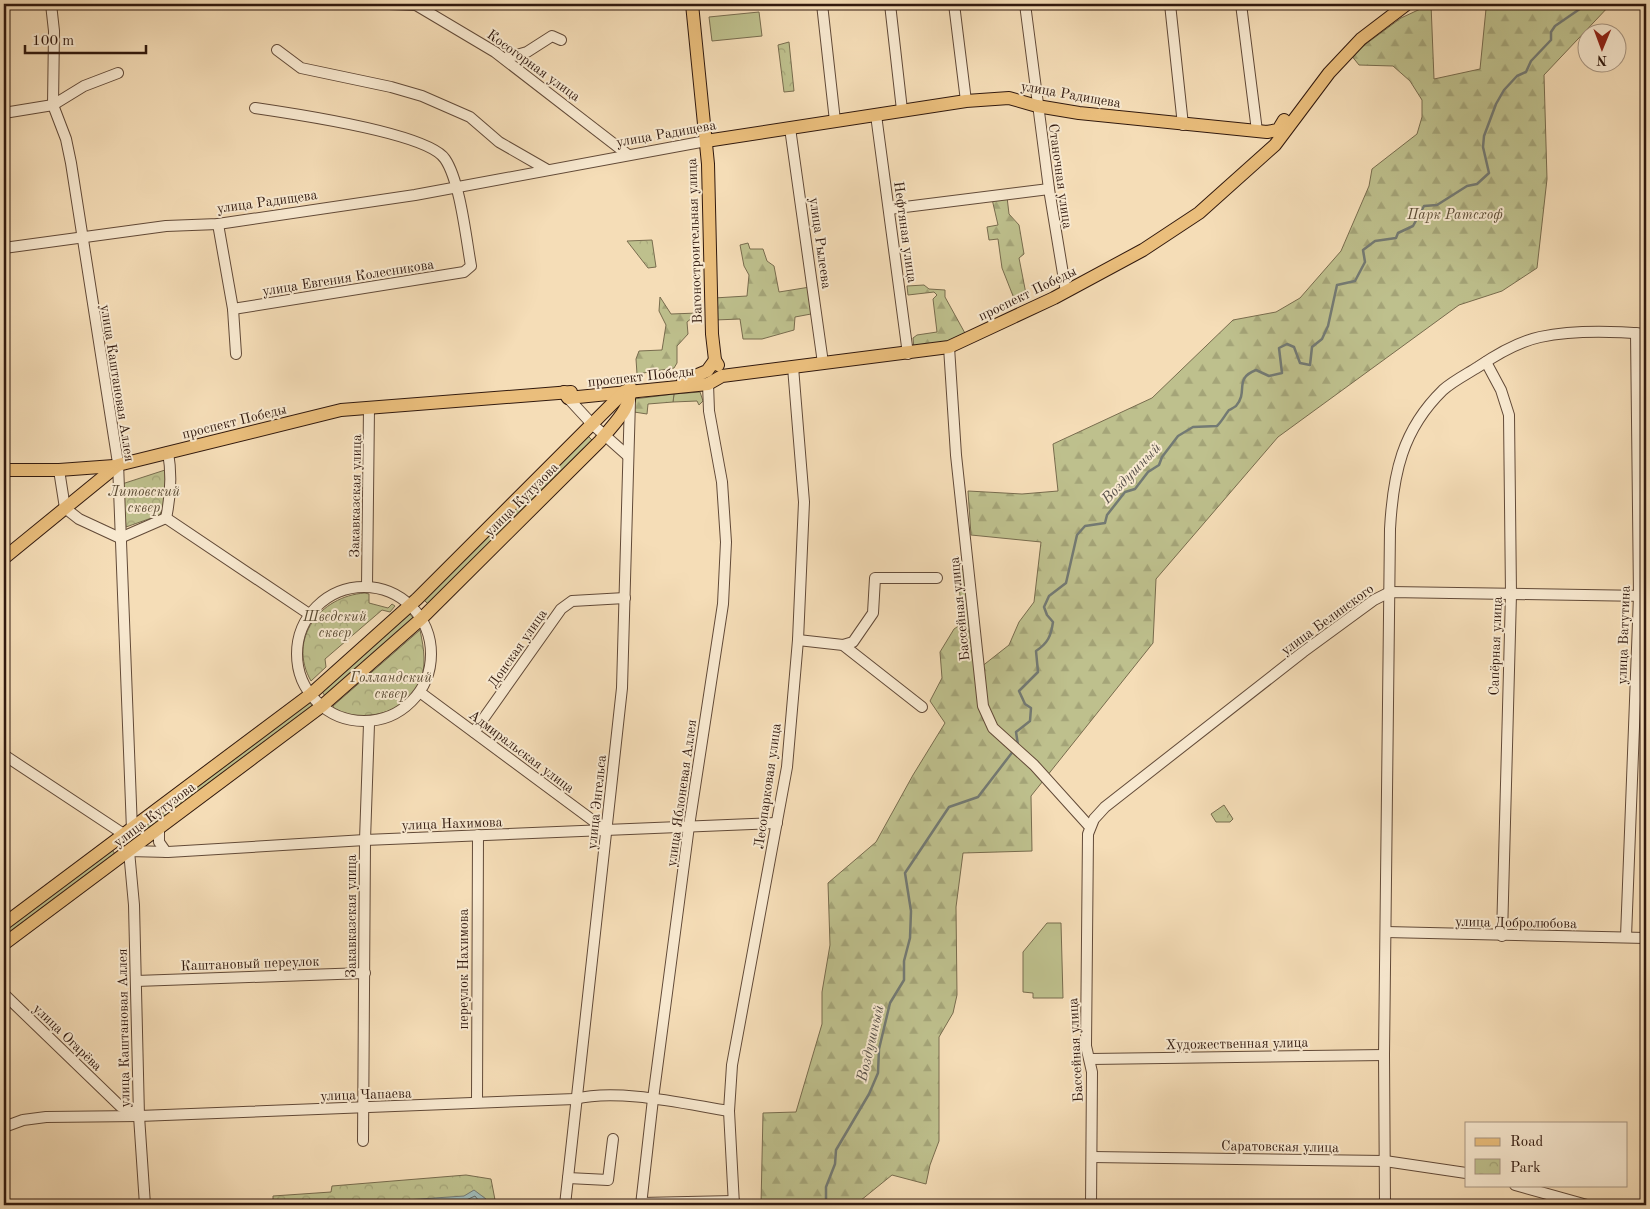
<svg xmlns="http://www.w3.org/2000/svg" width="1650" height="1209" font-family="'Old Standard TT',serif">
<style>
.grass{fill:#bec08d;stroke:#786c4e}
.forest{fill:url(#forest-firs);stroke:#786c4e}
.park{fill:url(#park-crowns);stroke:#786c4e}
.water{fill:#9fbab8;stroke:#737a74}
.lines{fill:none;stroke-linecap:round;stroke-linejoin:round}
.shore{stroke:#686a63;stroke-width:1}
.stream{stroke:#737a74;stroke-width:2.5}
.minor-casing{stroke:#624a38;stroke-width:12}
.major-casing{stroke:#31190e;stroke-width:14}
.minor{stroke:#f8e9d0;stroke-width:10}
.major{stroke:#eabe7c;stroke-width:12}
.labels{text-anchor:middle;stroke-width:4;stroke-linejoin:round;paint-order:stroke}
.street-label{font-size:14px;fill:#31190e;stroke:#f8e9d0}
.park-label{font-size:14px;font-style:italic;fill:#5b4b34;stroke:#f8e9d0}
.water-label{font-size:15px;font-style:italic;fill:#58514a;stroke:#f8e9d0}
</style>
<defs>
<pattern id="forest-firs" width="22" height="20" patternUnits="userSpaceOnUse" patternTransform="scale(1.25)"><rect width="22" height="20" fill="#bec08d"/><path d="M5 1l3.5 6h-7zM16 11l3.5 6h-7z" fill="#a4a478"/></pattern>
<pattern id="park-crowns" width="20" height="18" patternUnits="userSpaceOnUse" patternTransform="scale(1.25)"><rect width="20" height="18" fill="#bec08d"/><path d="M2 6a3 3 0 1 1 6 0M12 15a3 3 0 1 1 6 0" fill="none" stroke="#a4a478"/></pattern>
</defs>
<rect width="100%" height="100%" fill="#f5ddb7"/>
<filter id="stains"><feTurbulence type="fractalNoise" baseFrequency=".004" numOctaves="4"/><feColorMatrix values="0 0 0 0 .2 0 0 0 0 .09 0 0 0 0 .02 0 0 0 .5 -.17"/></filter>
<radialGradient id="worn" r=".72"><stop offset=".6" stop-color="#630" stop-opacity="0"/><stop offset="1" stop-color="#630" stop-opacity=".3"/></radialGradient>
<g class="grass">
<polygon points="759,12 762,36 712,41 709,17"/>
<polygon points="700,392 703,401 699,405 697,401 673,402 674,394"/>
<polygon points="588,436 593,441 428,604 423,599"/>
<polygon points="409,613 414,619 325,696 321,690"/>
<polygon points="309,701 313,707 147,830 143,824"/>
<polygon points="111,848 115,854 4,937 4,928"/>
<polygon points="1047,923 1061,923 1063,998 1033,998 1033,993 1023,992 1023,952"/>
</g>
<g class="forest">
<polygon points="1431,4 1434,79 1480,69 1486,9 1497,4 1611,4 1544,75 1547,179 1537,268 1502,291 1459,305 1278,437 1156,579 1153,643 1031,796 1032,851 963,853 956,907 957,995 953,1013 939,1037 939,1141 930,1165 926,1184 892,1175 855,1205 761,1205 763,1113 796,1112 822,1024 822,992 830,945 828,883 876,842 913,775 945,723 930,701 942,678 940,652 954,629 963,623 957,568 965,570 981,667 1009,645 1019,622 1034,602 1041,542 971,535 968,491 1022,494 1058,491 1053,444 1152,398 1233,320 1276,312 1300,298 1341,251 1369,186 1372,169 1417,134 1422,117 1422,100 1410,81 1393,66 1359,65 1351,55 1401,18"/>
<polygon points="1007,197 1009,214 1019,225 1024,254 1019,258 1027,299 1015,301 1002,268 998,239 989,240 987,227 998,225 992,199"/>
<polygon points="748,243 750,249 763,249 767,261 774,266 779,292 810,287 811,314 795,317 794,330 762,339 743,339 740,319 715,320 714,298 747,296 749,275 744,266 740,245"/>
<polygon points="924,285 929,289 945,290 945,297 966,335 946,344 914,349 913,338 917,335 937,332 933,299 937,295 934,292 908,295 907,286"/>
<polygon points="660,297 671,314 698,313 687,322 688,334 677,346 677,363 674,368 637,374 636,359 639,351 662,350 666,325 659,311"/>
<polygon points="674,394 673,402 648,404 647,414 634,412 634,399"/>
</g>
<g class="park">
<polygon points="789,42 794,91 784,92 778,45"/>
<polygon points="652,240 656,267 648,268 627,241"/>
<polygon points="165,470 166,496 160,515 126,527 122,484"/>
<path d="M365 593 369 594V603L388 608 392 604 395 606 390 612 382 610 325 659 326 667 311 681C287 639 320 596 365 593Z"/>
<path d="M420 630C424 649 427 667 419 686 408 713 359 723 335 710L333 706Z"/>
<polygon points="1224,805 1233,819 1230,822 1216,822 1211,814"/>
<polygon points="466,1175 491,1179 496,1205 273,1205 273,1196 331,1192 332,1186"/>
</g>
<polygon class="water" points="474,1190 486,1199 487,1205 397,1205 405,1200 464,1196"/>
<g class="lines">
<polyline class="shore" points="405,1205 464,1201 475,1196 482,1205"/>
<g class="stream">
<path d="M1018 745 1016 732 1030 721 1031 708 1025 704 1019 691 1038 672 1036 651C1048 643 1051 636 1053 622L1047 615 1044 607 1049 596 1066 583 1077 535 1085 526 1105 523 1107 515 1125 492 1135 489 1148 472 1159 465 1162 457 1178 436 1193 427 1217 426C1222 421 1225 415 1229 410 1230 410 1236 406 1236 406 1249 391 1233 379 1256 370L1269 376 1282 373 1279 348 1287 344 1294 347 1300 363 1310 365 1312 347 1322 339 1328 326 1337 285 1355 281 1365 262 1363 250 1375 241 1396 238 1398 233 1413 226 1424 206 1437 205 1467 186 1477 184 1489 173 1483 147 1484 136 1496 104 1504 90 1517 76 1526 72 1531 61 1551 40V32L1555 26 1587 4"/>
<polyline points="826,1205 826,1187 835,1164 836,1150 869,1094 878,1073 879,1049 890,1003 904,980 904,961 910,938 911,911 905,873 949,807 978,797 1014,750"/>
</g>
<g class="minor-casing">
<g id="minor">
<polyline points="51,4 54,31 53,105 66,139 71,163 118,463 132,830"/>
<polyline points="389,4 416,5 495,52 627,154"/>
<polyline points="822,4 835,121"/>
<polyline points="890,4 902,110"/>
<polyline points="954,4 966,101"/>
<polyline points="1025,4 1049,189 1066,292"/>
<polyline points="1170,4 1183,125"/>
<polyline points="1241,4 1257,131"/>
<polyline points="277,50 301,68 391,87 422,96 470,117 499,142 546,169"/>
<polyline points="506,58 527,52 552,36 561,40"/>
<polyline points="4,113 53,105 84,86 118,73"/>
<polyline points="876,115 908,354"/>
<polyline points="790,128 823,363"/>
<polyline points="889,209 1049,189"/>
<path d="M218 224 233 309 464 272 471 266C466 238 460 181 445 159 428 133 289 113 255 108"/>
<polyline points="4,248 166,226 218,224 415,195 706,141"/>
<polyline points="233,309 236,354"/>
<polyline points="949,347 956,455 983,706 993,728 1034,765 1090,827"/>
<polyline points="1486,362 1501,390 1509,415 1511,594 1502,936"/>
<polyline points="568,398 592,424 628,456"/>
<polyline points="59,470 65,508 79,519 120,538 166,518"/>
<polyline points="166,518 309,614"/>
<path d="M166 518C171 495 172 475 168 452"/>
<polyline points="367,586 369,408"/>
<circle cx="364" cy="654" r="67"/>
<polyline points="798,640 843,645 922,707"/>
<polyline points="843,645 853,642 873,613 875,578 937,578"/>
<polyline points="421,693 607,831"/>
<polyline points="474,732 561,609 572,601 625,598"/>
<polyline points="4,755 125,835"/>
<polyline points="159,829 159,842 166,852"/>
<polyline points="1386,932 1646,938"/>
<polyline points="1626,937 1639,596 1636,333"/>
<polyline points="136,981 365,973"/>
<polyline points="4,994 120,1106 136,1114"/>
<polyline points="1091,1059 1384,1055"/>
<polyline points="477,1102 478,835"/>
<path d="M4 1127 23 1120 46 1117 139 1116 575 1099C618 1088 685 1104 729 1111"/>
<polyline points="363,1141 365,840 369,724"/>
<polyline points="1092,1157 1385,1161 1466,1173"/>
<polyline points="568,1178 608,1180 613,1139"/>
<polyline points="1515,1185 1587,1205"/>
<polyline points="641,1203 734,1201"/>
<polyline points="145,1205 139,1116 134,905 129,851 168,852 365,840 777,823"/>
<polyline points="565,1205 622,688 630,400"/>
<polyline points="641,1205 653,1099 689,826 723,604 726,542 722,482 709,411 708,384"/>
<polyline points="734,1205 729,1111 732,1065 787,767 798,640 804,502 793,367"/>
<polyline points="1091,1205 1092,1072 1086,1046 1088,834 1094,819 1105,807 1303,652 1374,600 1390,592 1646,596"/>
<path d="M1385 1205 1384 1055 1390 529C1393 474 1402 430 1443 390 1453 381 1467 374 1478 367 1497 354 1517 342 1540 337 1574 330 1611 331 1646 334"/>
</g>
</g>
<g class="major-casing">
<g id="major">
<polyline points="692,4 708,164 712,334 715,360 718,365"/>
<polyline points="706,141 966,101 1009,98 1037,106 1079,113 1267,132 1278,130 1284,120"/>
<polyline points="683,381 707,371 715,360"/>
<polyline points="564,392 568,398 708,384 722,376 949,347 1054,298 1143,250 1199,213 1275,145 1329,73 1361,39 1407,4"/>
<polyline points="4,470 59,470 114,466"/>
<polyline points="4,558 118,465 341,410 571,392"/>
<polyline points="4,924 311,694 417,599 625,391"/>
<path d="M4 944 322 706 421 619 600 441C613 424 632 409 630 387"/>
</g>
</g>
<use href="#minor" class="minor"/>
<use href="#major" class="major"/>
</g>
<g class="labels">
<g class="street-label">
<text transform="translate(534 65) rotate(36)" y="5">Косогорная улица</text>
<text transform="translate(1071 94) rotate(10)" y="5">улица Радищева</text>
<text transform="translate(666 133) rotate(-10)" y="5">улица Радищева</text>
<text transform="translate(1061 176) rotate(82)" y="5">Станочная улица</text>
<text transform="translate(267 201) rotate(-8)" y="5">улица Радищева</text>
<text transform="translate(906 232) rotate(82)" y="5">Нефтяная улица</text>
<text transform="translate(694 241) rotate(-92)" y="5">Вагоностроительная улица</text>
<text transform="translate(821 243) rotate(82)" y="5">улица Рылеева</text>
<text transform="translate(348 277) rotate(-9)" y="5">улица Евгения Колесникова</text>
<text transform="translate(1027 293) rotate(-26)" y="5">проспект Победы</text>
<text transform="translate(641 376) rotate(-6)" y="5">проспект Победы</text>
<text transform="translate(118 383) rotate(81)" y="5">улица Каштановая Аллея</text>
<text transform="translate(234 421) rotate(-14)" y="5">проспект Победы</text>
<text transform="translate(355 496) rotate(-89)" y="5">Закавказская улица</text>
<text transform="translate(521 499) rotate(-45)" y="5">улица Кутузова</text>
<text transform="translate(959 609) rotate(-96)" y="5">Бассейная улица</text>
<text transform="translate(1327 619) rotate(-36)" y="5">улица Белинского</text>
<text transform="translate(1623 635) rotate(-88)" y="5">улица Ватутина</text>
<text transform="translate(1495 646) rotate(-88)" y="5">Сапёрная улица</text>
<text transform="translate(517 648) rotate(-55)" y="5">Донская улица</text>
<text transform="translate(522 751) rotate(37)" y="5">Адмиральская улица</text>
<text transform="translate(767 786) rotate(-82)" y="5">Лесопарковая улица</text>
<text transform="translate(681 793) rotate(-82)" y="5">улица Яблоневая Аллея</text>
<text transform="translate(596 802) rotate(-84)" y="5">улица Энгельса</text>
<text transform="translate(154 814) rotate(-37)" y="5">улица Кутузова</text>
<text transform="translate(452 823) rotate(-2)" y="5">улица Нахимова</text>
<text transform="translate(351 916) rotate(-90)" y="5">Закавказская улица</text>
<text transform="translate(1516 922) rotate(1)" y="5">улица Добролюбова</text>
<text transform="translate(250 963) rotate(-2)" y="5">Каштановый переулок</text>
<text transform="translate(463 969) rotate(-90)" y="5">переулок Нахимова</text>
<text transform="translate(123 1028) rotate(-91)" y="5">улица Каштановая Аллея</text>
<text transform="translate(68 1037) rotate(44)" y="5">улица Огарёва</text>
<text transform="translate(1237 1043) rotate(-1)" y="5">Художественная улица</text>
<text transform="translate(1075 1050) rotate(-93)" y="5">Бассейная улица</text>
<text transform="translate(366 1094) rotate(-2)" y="5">улица Чапаева</text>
<text transform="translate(1280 1146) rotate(1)" y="5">Саратовская улица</text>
</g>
<g class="park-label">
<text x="1455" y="219">Парк Ратсхоф</text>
<text x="144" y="496">Литовский<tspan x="144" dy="16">сквер</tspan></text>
<text x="335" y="621">Шведский<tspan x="335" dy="16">сквер</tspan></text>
<text x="391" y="682">Голландский<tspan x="391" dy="16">сквер</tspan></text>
</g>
<g class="water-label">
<text transform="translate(1131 473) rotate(-46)" y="5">Воздушный</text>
<text transform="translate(870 1043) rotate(-77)" y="5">Воздушный</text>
</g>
</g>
<rect width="1650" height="1209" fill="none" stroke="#f5ddb7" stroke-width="20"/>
<rect x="5" y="5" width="1640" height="1199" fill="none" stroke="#31190e" stroke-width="2.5"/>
<rect x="10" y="10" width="1630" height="1189" fill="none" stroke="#31190e"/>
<rect x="1465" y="1122" width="162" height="65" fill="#f8e9d0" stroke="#a89682"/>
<rect x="1475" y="1138" width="25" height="8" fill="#eabe7c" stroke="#a89682"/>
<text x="1510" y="1146" font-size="15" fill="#31190e">Road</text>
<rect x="1475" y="1159" width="25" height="15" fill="url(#park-crowns)" stroke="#a89682"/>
<text x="1510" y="1172" font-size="15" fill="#31190e">Park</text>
<g transform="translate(1602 48) rotate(181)"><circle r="24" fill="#f8e9d0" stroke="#a89682"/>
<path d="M0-4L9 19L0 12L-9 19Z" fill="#8f2418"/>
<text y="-8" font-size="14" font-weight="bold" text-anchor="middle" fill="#31190e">N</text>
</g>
<path d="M25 45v8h121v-8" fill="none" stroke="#31190e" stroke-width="2.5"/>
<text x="32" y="45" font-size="15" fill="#31190e" stroke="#f8e9d0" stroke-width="4" paint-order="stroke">100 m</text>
<rect width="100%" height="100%" filter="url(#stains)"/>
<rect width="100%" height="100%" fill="url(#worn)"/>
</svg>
